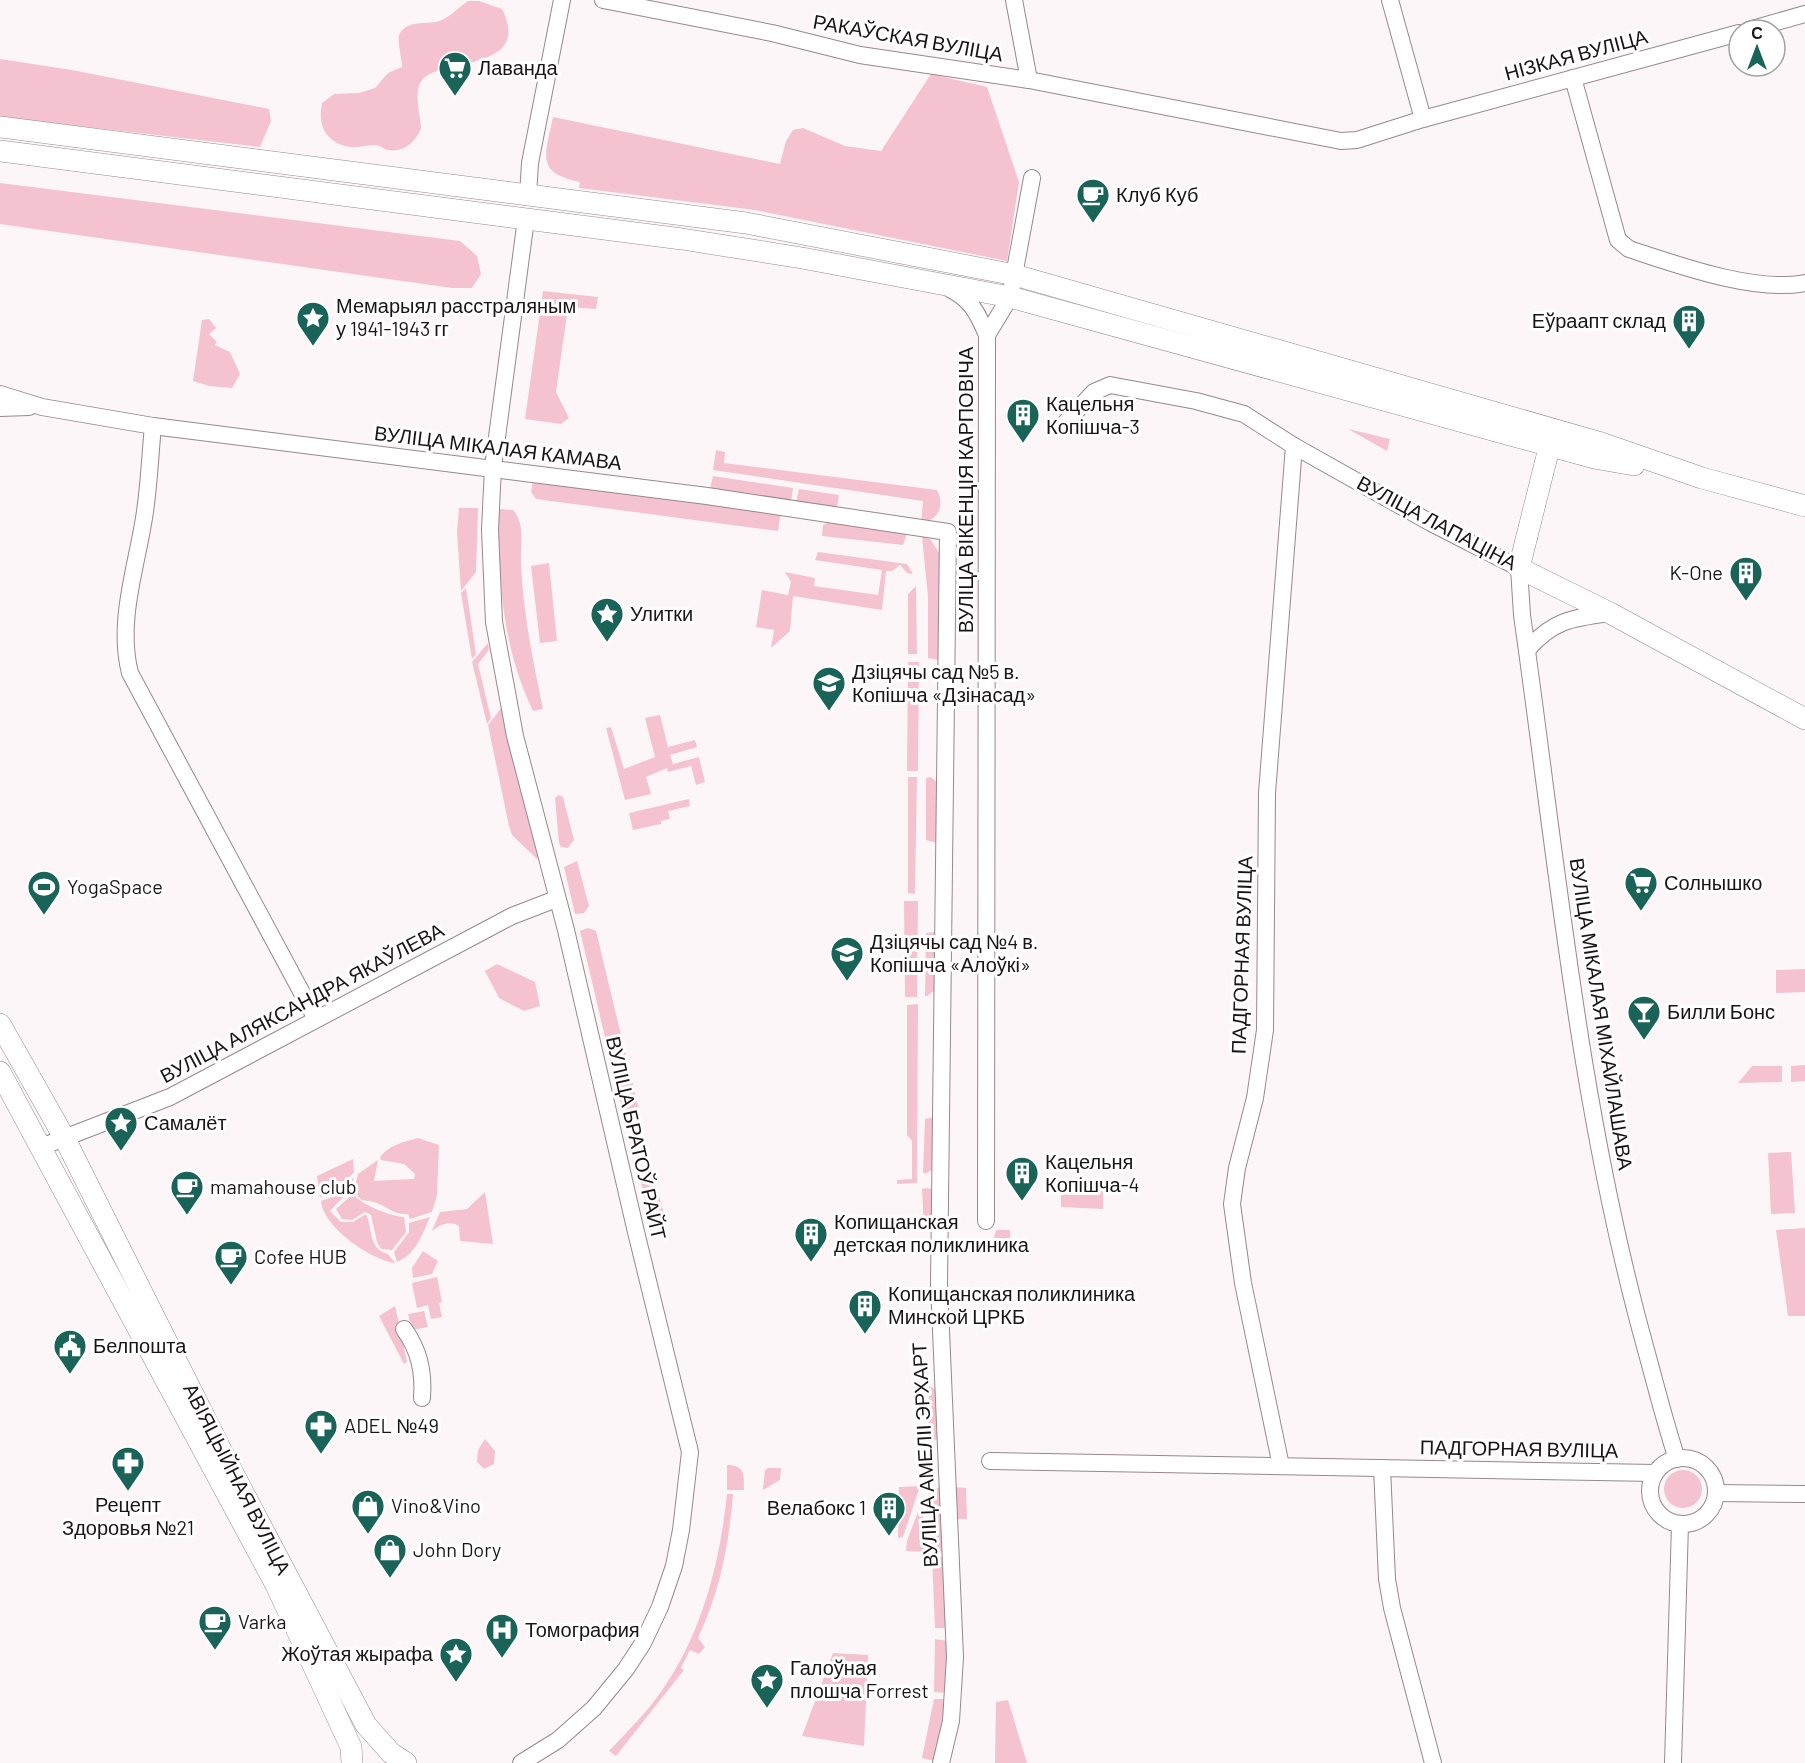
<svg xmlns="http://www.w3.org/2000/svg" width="1805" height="1763" font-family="Barlow,sans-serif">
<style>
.green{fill:#f5c2cf}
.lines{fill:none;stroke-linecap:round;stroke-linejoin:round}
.minor-casing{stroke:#97888b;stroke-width:18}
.major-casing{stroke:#97888b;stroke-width:22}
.minor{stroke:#fff;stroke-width:16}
.major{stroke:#fff;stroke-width:21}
.labels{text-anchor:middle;stroke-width:6;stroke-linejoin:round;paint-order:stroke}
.street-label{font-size:20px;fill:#1a1416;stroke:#fff}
.poi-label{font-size:20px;fill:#1a1416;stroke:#fff;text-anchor:start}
</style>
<rect width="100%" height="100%" fill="#fdf6f8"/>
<g class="green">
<path d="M468 1H479L502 9C533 71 443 58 423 79 412 91 421 115 421 129 415 142 404 153 388 150 383 149 380 145 375 145 367 145 359 148 351 147 326 144 317 125 322 103L334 94 359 93 375 88 388 73 402 67C402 59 397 41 399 35 407 18 429 26 442 20 451 16 459 7 468 1Z"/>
<polygon points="0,59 72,70 269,109 271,121 260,147 0,117"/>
<path d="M931 74 987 87 1019 182 1007 261 755 210 579 188 580 182C534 173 546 154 553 117L780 164 786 141 793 130 803 128 845 146 881 151Z"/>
<polygon points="0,183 460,241 477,256 481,274 472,288 452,288 0,224"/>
<polygon points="543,291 598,297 596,309 568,307 556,392 569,418 561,424 525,419"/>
<polygon points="209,319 216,328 209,334 217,342 215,345 230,352 240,374 232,388 209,386 193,381 202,320"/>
<polygon points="1348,429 1390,439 1387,451"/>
<path d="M716 450 725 452 724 463 937 490C945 505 939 520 921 523L923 501 713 470Z"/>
<polygon points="713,476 793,488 791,501 710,489"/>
<polygon points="533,481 781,511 778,531 536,499 531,492"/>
<polygon points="799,489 839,495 837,508 796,502"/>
<polygon points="459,508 478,508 476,572 461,591 457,532"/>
<path d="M499 509 513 510C526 524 520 546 521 563 523 613 533 661 543 709L533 711C502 646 498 580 499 509Z"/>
<polygon points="831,521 908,531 903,545 822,536 823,525"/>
<polygon points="922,536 930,539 940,554 939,660 928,658 928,597"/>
<polygon points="818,552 907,564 913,574 907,573 900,565 892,571 886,571 882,610 793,596 790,631 771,648 774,630 756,627 762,590 788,595 791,582 785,572 815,578 814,586 878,595 882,570 815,560"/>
<polygon points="549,563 557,641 540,643 531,566"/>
<polygon points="916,586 917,654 908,654 908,594"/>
<polygon points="466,588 476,654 472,659 461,593"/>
<polygon points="488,643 489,650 478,664 491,718 487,724 472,662"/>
<polygon points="908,662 919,662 918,771 907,771"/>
<polygon points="502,707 541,854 537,859 512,835 509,826 488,725"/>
<polygon points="660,715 668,747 695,740 697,747 670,755 673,764 699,757 705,782 696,785 691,766 668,772 667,768 646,777 651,794 625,800 606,728 611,727 624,769 655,757 645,718"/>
<polygon points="908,777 917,777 915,894 908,893"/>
<polygon points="931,777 938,783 937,843 926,840 926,778"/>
<polygon points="559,795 563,797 574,840 568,848 561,847 559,843 555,798"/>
<polygon points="689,799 690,806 668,811 670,819 661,821 661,824 633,830 629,813"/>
<polygon points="577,861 589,906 584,913 575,914 564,867"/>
<polygon points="904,901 918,901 917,997 905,997"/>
<polygon points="588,928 596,931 640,1114 631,1132 621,1105 580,931"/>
<polygon points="936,932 935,990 927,996 925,996 926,933"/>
<polygon points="497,964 535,982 540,1006 524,1011 499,998 485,971"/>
<polygon points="1805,969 1805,992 1776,993 1776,970"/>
<polygon points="918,1004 917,1183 897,1184 897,1180 912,1179 912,1141 907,1135 907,1005"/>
<polygon points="1805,1065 1805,1081 1791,1082 1791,1066"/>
<polygon points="1752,1066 1782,1066 1782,1082 1738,1083"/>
<polygon points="935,1117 935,1168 925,1174 923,1172 925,1119"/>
<path d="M418 1138 439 1145 437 1195 432 1212 410 1219 408 1214C393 1215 390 1208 377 1203 364 1198 363 1206 354 1190L358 1174 378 1160 374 1181 414 1179 415 1174 404 1164 381 1160 380 1157C389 1145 404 1142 418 1138Z"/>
<polygon points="1791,1152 1795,1213 1771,1214 1768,1153"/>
<polygon points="353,1159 354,1172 335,1193 320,1197 317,1176"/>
<polygon points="651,1167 663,1210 662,1219 656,1219 647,1211 641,1181"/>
<path d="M354 1177 351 1189 330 1211 341 1222H353L366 1214C373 1229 368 1249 388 1254L395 1263C371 1260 323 1227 321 1201L338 1195Z"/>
<polygon points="1103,1179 1103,1209 1061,1207 1061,1192 1079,1192 1083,1185"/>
<polygon points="926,1188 932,1189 936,1198 933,1225 924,1227 922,1189"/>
<path d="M485 1192 493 1244 460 1241 459 1226C449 1220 440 1225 432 1231L440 1212 467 1209Z"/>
<path d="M353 1194C361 1205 390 1216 404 1217L406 1232 392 1250 381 1249 377 1242 371 1215 365 1212 352 1220 342 1219 336 1209Z"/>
<path d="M430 1217C422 1235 416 1254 397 1262L394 1252 409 1232V1223Z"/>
<polygon points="1805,1228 1805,1316 1788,1316 1776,1230"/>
<polygon points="996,1230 1010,1230 1011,1244 998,1245 993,1241"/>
<polygon points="423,1251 438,1261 432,1274 413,1278 412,1268"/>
<polygon points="437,1277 442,1302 439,1303 442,1317 431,1319 428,1305 417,1308 412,1283"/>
<polygon points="395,1306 407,1362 404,1364 379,1316"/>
<polygon points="424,1311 428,1327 412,1330 408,1314"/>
<polygon points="929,1386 939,1391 939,1438 929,1443"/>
<polygon points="485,1439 495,1451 494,1464 484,1469 477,1462 478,1450"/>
<path d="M727 1465C745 1465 744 1475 744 1490H727Z"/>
<polygon points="768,1468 781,1468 780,1480 763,1490 765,1470"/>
<circle cx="1683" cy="1489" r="19"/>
<polygon points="920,1486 903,1537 898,1538 899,1487"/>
<polygon points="941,1487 944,1552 932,1552 929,1490"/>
<polygon points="955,1487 966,1488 967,1519 956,1519"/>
<path d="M727 1494H733C729 1545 720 1591 698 1638L705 1647 699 1654 690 1650 681 1668 684 1670 616 1756 609 1751C622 1737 635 1724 647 1710 698 1649 719 1571 727 1494Z"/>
<polygon points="923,1508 926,1552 906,1551 907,1541 919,1509"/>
<polygon points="932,1557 944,1557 945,1628 935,1628"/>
<polygon points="935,1639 947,1641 947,1693 934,1692"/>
<polygon points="833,1653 868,1655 864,1746 802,1736"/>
<polygon points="934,1699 946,1699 935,1761 922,1758"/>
<polygon points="1008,1700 1027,1763 995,1763 996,1702"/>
</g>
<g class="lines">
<g class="minor-casing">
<g id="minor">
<polyline points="603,0 772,33 860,55 1029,80 1341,141 1357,140 1423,119 1739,33"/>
<polyline points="1014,0 1029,80"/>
<polyline points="1390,0 1423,119"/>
<polyline points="1749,30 1805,14"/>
<path d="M1573 78 1618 240 1629 249C1678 265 1755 293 1805 283"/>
<polyline points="528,195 530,163 562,0"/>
<path d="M950 289C971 299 978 314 987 335L986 1221"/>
<polyline points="987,335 1010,297 1032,178"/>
<polyline points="0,394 42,407 153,426 707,496 948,532 939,1284 955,1657 951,1721 941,1763"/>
<polyline points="0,408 29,407"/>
<path d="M1066 422 1094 392 1110 385 1196 401 1244 414 1294 446 1431 523 1519 568 1522 615C1557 861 1579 1110 1646 1350 1656 1386 1665 1423 1677 1459"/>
<path d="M153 426C150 456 149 488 144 518 136 569 117 622 130 673L316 1019"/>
<path d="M1527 650C1553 620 1572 618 1610 613"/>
<polyline points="41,1147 170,1097 512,916 556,899"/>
<path d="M404 1329C419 1350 424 1371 422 1398"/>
<circle cx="1683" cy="1491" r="33"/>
<polyline points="990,1461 1655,1473"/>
<polyline points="1281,1466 1243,1283 1232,1204 1237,1168 1255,1098 1265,1030 1267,793 1294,446"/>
<polyline points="1382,1468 1387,1579 1392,1608 1433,1763"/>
<polyline points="1716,1493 1805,1494"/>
<polyline points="521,1763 558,1740 594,1708 626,1669 643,1643 660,1607 674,1566 681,1530 690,1452 636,1232 566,930 515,736 494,622 490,530 493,467 526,219"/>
<polyline points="1673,1763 1680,1524"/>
</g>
</g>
<g class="major-casing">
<g id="major">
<polyline points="0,127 746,223 1015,275 1598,442 1702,478 1805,506"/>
<polyline points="0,151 682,239 802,258 1010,297 1594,458 1634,465"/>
<polyline points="1553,432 1519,568 1610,613 1805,719"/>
<polyline points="0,1024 65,1139 223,1454 366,1725 391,1753 406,1763"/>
<polyline points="0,1072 276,1585 351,1747 352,1763"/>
</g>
</g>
<use href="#minor" class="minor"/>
<use href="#major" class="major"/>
</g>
<defs>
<g id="supermarket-pin" transform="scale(1.725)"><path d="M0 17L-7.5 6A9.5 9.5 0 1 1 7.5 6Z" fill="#1a6359" stroke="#fff"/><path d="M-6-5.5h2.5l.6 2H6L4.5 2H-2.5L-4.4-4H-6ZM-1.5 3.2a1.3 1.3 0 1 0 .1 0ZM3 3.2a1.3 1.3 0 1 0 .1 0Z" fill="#fff"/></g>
<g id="cafe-pin" transform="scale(1.725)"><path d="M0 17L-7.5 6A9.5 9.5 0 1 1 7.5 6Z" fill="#1a6359" stroke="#fff"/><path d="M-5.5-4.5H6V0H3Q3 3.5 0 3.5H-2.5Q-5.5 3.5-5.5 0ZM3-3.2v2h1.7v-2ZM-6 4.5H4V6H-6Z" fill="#fff"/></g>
<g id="sight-pin" transform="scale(1.725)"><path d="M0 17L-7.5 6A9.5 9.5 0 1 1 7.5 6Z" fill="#1a6359" stroke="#fff"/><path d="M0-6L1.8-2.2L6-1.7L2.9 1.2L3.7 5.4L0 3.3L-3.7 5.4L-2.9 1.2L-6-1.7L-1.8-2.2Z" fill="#fff"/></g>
<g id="building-pin" transform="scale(1.725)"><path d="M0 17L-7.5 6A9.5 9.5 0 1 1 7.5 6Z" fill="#1a6359" stroke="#fff"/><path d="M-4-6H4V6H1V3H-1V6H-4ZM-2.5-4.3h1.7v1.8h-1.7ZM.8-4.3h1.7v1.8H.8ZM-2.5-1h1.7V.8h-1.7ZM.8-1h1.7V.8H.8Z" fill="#fff"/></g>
<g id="school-pin" transform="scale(1.725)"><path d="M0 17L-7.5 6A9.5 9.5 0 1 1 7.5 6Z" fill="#1a6359" stroke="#fff"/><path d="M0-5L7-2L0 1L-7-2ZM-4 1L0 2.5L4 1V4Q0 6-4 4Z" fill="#fff"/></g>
<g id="stadium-pin" transform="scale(1.725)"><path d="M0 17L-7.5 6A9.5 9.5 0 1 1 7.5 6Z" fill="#1a6359" stroke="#fff"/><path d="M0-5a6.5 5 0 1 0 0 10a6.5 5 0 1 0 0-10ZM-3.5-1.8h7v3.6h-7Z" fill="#fff"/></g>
<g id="bar-pin" transform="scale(1.725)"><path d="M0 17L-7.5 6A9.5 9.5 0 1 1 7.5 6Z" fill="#1a6359" stroke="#fff"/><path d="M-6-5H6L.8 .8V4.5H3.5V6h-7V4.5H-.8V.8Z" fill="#fff"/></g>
<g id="civic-pin" transform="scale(1.725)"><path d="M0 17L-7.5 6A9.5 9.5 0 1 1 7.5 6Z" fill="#1a6359" stroke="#fff"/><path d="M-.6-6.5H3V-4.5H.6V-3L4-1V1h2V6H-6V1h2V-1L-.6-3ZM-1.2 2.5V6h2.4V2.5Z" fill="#fff"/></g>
<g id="pharmacy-pin" transform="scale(1.725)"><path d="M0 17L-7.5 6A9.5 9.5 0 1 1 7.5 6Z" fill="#1a6359" stroke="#fff"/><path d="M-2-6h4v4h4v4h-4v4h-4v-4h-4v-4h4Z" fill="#fff"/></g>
<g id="shop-pin" transform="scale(1.725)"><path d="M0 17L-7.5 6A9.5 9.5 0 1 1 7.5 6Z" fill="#1a6359" stroke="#fff"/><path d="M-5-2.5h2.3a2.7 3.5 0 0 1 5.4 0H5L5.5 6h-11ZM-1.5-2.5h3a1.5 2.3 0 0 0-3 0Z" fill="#fff"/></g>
<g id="hospital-pin" transform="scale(1.725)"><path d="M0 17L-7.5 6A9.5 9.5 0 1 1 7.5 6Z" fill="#1a6359" stroke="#fff"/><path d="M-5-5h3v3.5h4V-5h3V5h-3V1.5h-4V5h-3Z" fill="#fff"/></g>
</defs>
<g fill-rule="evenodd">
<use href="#supermarket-pin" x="455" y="68"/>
<use href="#cafe-pin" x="1093" y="195"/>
<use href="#sight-pin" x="313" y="318"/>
<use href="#building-pin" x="1689" y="321"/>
<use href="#building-pin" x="1023" y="415"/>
<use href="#building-pin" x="1746" y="573"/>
<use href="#sight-pin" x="607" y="614"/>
<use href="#school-pin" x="829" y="683"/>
<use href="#supermarket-pin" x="1641" y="883"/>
<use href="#stadium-pin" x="44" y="887"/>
<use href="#school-pin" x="847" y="953"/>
<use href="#bar-pin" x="1644" y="1012"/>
<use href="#sight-pin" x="121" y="1123"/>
<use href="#building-pin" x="1022" y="1173"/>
<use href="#cafe-pin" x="187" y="1187"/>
<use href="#building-pin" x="811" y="1234"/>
<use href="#cafe-pin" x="231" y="1257"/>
<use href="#building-pin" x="865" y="1306"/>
<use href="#civic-pin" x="70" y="1346"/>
<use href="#pharmacy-pin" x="321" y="1426"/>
<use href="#pharmacy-pin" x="128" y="1463"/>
<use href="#shop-pin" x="368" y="1506"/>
<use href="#building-pin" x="889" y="1508"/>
<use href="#shop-pin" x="390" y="1550"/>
<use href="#cafe-pin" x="215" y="1622"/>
<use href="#hospital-pin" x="502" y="1630"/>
<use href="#sight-pin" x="456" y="1654"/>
<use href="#sight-pin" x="767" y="1680"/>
</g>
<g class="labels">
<g class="street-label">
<text transform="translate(908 38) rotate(10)" y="7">РАКАЎСКАЯ ВУЛІЦА</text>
<text transform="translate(1576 55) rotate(-15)" y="7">НІЗКАЯ ВУЛІЦА</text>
<text transform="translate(498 448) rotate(7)" y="7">ВУЛІЦА МІКАЛАЯ КАМАВА</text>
<text transform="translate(966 490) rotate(-90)" y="7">ВУЛІЦА ВІКЕНЦІЯ КАРПОВІЧА</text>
<text transform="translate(1437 523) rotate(28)" y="7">ВУЛІЦА ЛАПАЦІНА</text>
<text transform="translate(1242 955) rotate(-88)" y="7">ПАДГОРНАЯ ВУЛІЦА</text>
<text transform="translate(302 1003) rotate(-28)" y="7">ВУЛІЦА АЛЯКСАНДРА ЯКАЎЛЕВА</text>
<text transform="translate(1601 1014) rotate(81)" y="7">ВУЛІЦА МІКАЛАЯ МІХАЙЛАШАВА</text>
<text transform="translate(636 1138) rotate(77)" y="7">ВУЛІЦА БРАТОЎ РАЙТ</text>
<text transform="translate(1519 1449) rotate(1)" y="7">ПАДГОРНАЯ ВУЛІЦА</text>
<text transform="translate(925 1455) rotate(-93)" y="7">ВУЛІЦА АМЕЛІІ ЭРХАРТ</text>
<text transform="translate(237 1479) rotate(63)" y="7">АВІЯЦЫЙНАЯ ВУЛІЦА</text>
</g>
<g class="poi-label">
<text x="478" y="75">Лаванда</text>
<text x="1116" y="202">Клуб Куб</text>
<text x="336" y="313">Мемарыял расстраляным<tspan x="336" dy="23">у 1941-1943 гг</tspan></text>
<text x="1666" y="328" text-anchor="end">Еўраапт склад</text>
<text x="1046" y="411">Кацельня<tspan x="1046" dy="23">Копішча-3</tspan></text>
<text x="1723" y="580" text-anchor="end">K-One</text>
<text x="630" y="621">Улитки</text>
<text x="852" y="679">Дзіцячы сад №5 в.<tspan x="852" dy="23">Копішча «Дзінасад»</tspan></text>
<text x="1664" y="890">Солнышко</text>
<text x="67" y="894">YogaSpace</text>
<text x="870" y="949">Дзіцячы сад №4 в.<tspan x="870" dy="23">Копішча «Алоўкі»</tspan></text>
<text x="1667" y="1019">Билли Бонс</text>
<text x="144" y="1130">Самалёт</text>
<text x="1045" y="1169">Кацельня<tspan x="1045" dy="23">Копішча-4</tspan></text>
<text x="210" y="1194">mamahouse club</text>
<text x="834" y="1229">Копищанская<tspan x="834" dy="23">детская поликлиника</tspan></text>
<text x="254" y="1264">Cofee HUB</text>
<text x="888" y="1301">Копищанская поликлиника<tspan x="888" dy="23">Минской ЦРКБ</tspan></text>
<text x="93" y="1353">Белпошта</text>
<text x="344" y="1433">ADEL №49</text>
<text x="128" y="1512" text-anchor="middle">Рецепт<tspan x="128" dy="23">Здоровья №21</tspan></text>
<text x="391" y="1513">Vino&amp;Vino</text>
<text x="866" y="1515" text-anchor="end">Велабокс 1</text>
<text x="413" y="1557">John Dory</text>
<text x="238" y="1629">Varka</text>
<text x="525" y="1637">Томография</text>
<text x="433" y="1661" text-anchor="end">Жоўтая жырафа</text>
<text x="790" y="1675">Галоўная<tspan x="790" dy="23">плошча Forrest</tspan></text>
</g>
</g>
<g transform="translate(1757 48)"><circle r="28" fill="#ffffff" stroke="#a3a1a2" stroke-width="1.5"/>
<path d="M0-4.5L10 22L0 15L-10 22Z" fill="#1a6359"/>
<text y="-9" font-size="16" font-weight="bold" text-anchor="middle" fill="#1a1416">С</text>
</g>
</svg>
